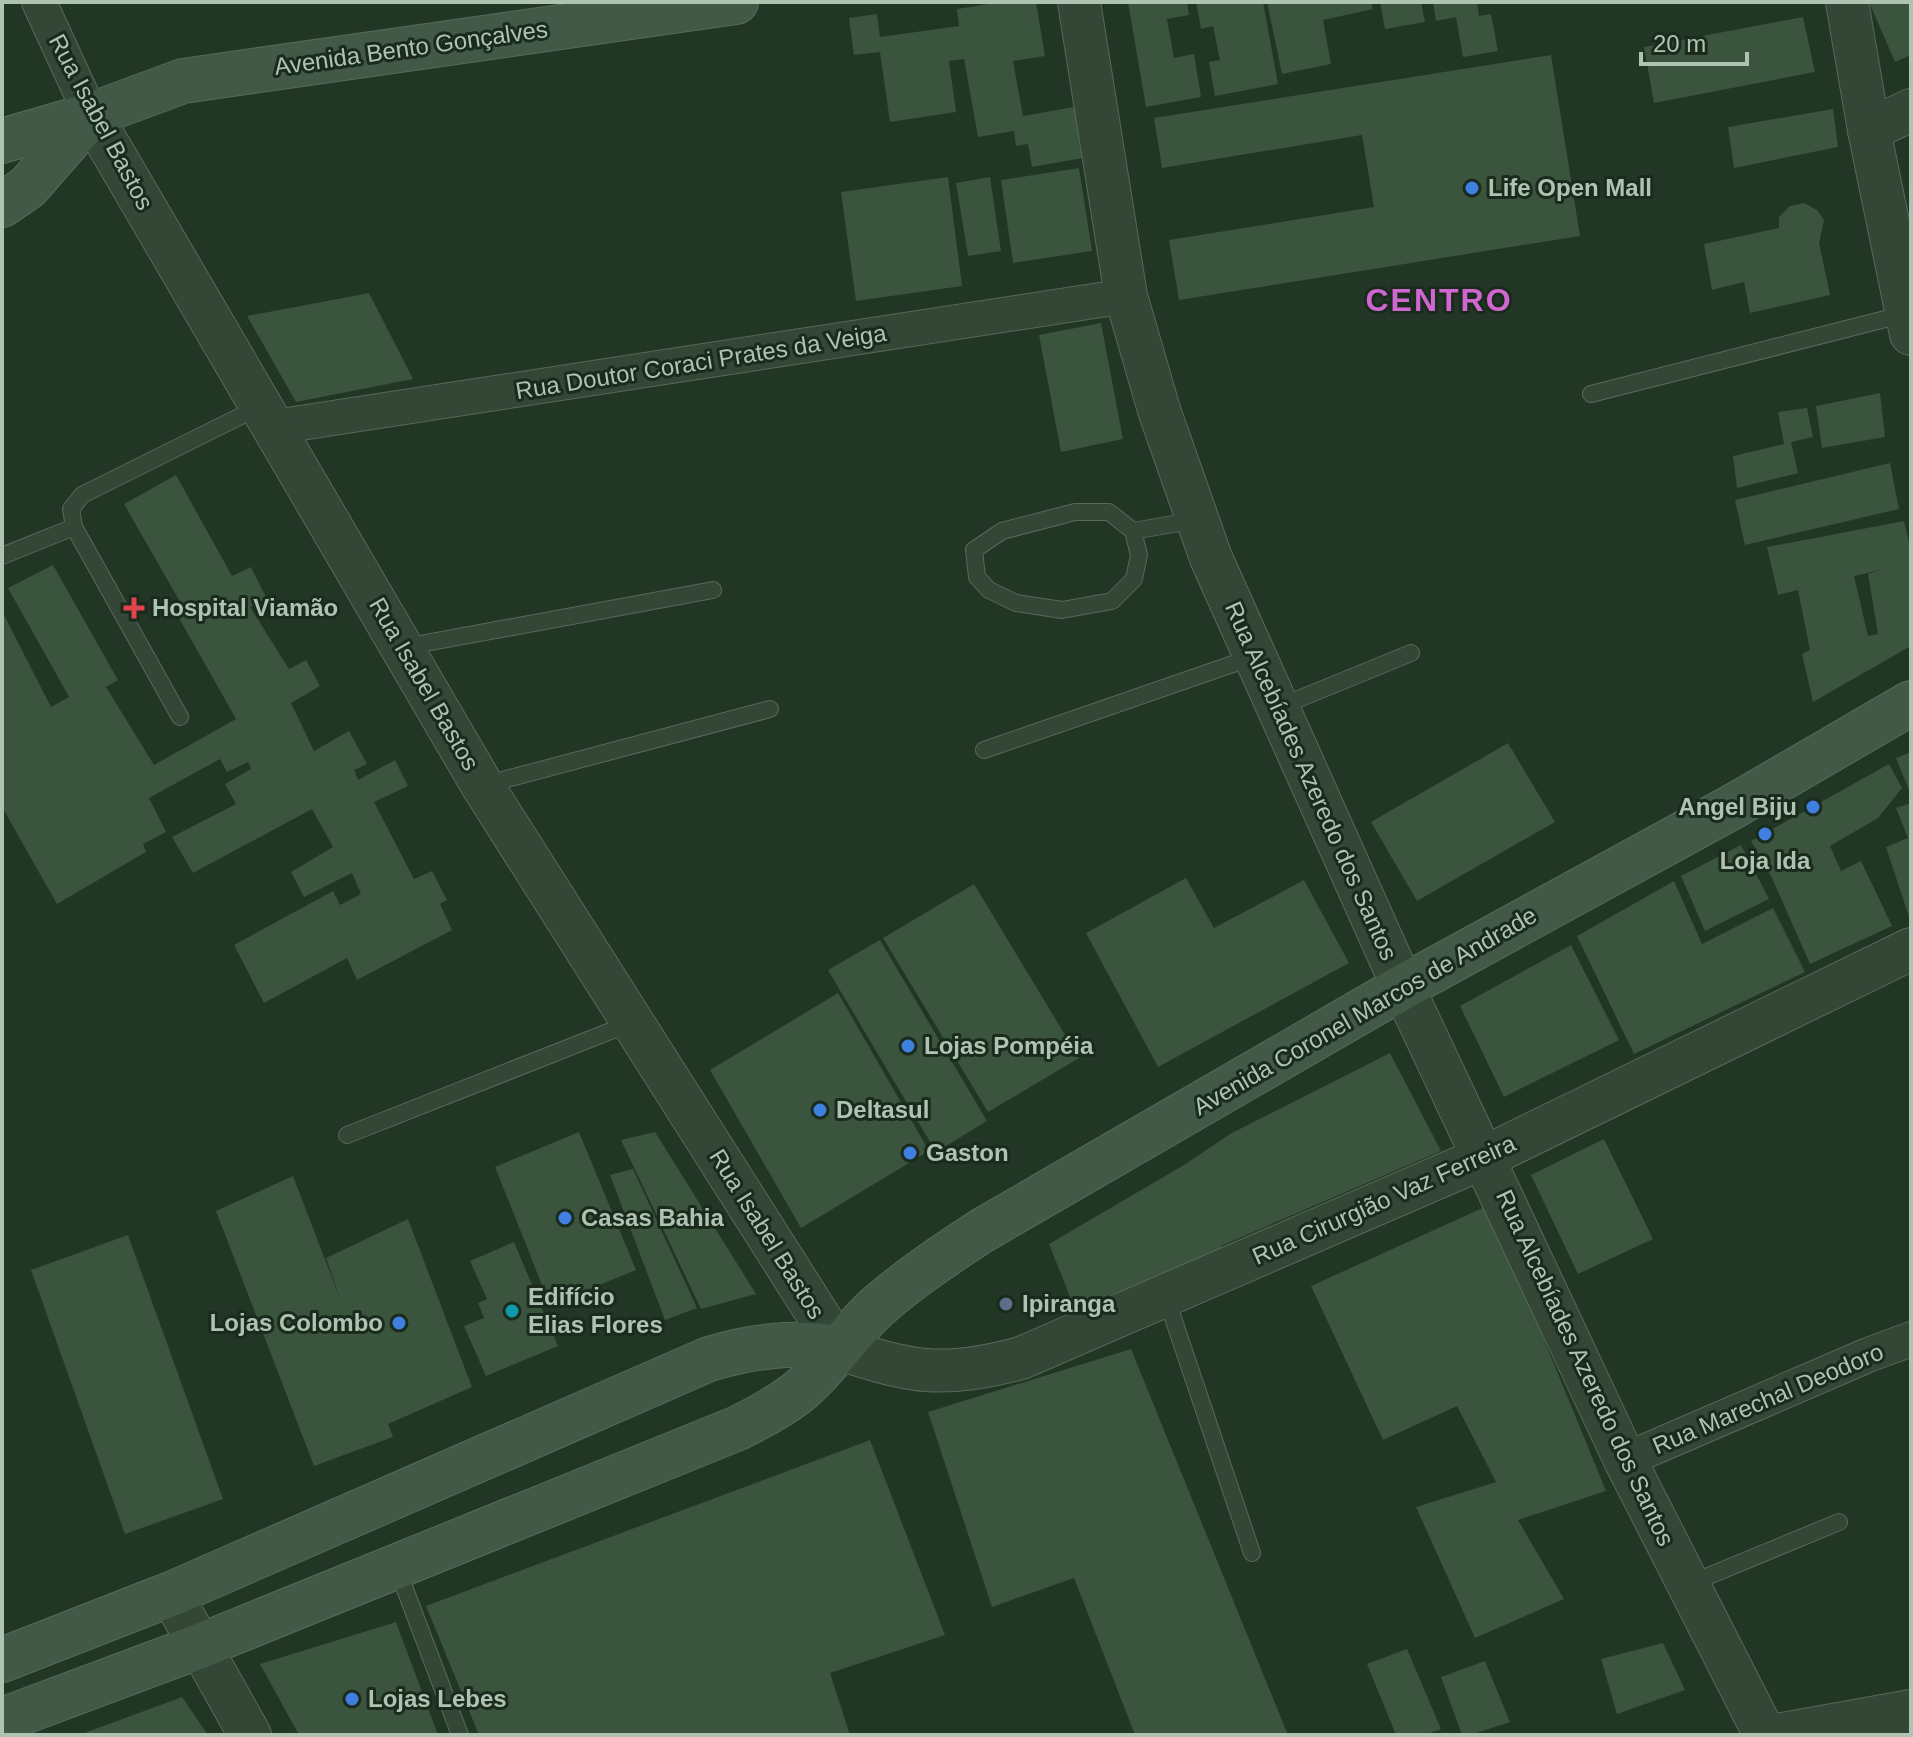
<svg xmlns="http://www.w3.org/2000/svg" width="1913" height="1737" font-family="Helvetica,sans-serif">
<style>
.building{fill:#3a543e;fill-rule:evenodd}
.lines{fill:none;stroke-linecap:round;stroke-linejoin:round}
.service-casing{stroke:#576a5a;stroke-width:18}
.minor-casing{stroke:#576a5a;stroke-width:36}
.tertiary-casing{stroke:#576a5a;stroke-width:44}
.secondary-casing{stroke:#576a5a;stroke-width:46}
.service{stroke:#344737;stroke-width:16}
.minor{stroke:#344737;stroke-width:34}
.tertiary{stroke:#344737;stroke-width:42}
.secondary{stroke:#425947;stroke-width:44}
.shop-dot{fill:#3f7fe0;stroke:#1a2b1d;stroke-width:3}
.health-dot{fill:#e0444e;stroke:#1a2b1d;stroke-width:3}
.service-dot{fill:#5c6f8a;stroke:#1a2b1d;stroke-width:3}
.culture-dot{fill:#0f9aa8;stroke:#1a2b1d;stroke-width:3}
.labels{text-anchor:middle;stroke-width:6;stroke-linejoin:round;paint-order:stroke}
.street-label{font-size:24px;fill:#aec3b2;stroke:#1a2b1d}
.poi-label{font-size:24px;font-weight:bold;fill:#aec3b2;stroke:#1a2b1d;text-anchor:start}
.district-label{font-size:32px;font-weight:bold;letter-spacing:2px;fill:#d066cf;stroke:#1a2b1d}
</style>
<rect width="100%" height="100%" fill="#213624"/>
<g class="building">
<polygon points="1000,2 1036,2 1045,56 1013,61 1023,116 1074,107 1083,158 1032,167 1028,144 1016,146 1014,131 978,137 964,59 949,61 956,112 890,122 880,52 854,55 849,18 877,14 880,37 959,26 957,9"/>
<polygon points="1128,2 1187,2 1189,15 1167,19 1174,58 1194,54 1201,97 1146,107"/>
<polygon points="1196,2 1263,2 1278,84 1215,96 1209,62 1220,60 1213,26 1201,29"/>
<polygon points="1267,2 1371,2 1373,9 1323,20 1331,64 1282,74"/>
<polygon points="1380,2 1421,2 1425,22 1385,29"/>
<polygon points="1433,2 1477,2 1479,16 1491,14 1498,51 1463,57 1456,17 1436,21"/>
<polygon points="1869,2 1911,2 1911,55 1895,62"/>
<polygon points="1803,17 1815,72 1654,103 1644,47"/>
<polygon points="1551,55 1580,236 1179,300 1169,240 1374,207 1362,135 1162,168 1154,118"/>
<polygon points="1833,109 1838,147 1734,168 1728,127"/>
<polygon points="1079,168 1092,251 1013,263 1001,180"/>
<polygon points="948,177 962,286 856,301 841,192"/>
<polygon points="990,177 1001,251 968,256 956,183"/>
<polygon points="1804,203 1817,210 1824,220 1819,243 1830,295 1750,313 1744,282 1712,290 1704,244 1779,228 1779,217 1790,206"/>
<polygon points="369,293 413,379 296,402 247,316"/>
<polygon points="1101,323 1123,439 1061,452 1039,335"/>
<polygon points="1880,393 1885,437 1822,448 1816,406"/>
<polygon points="1807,408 1813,437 1791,442 1798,473 1737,488 1733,456 1784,444 1778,412"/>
<polygon points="1890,463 1899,509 1745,545 1735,500"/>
<polygon points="176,475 232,576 251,567 267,599 250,607 289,669 306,660 320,686 291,703 314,751 349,731 367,764 354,770 358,780 395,760 408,786 374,802 414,879 432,871 447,900 440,904 452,930 357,980 347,958 264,1003 234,945 333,891 340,905 361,894 352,873 304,897 291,872 333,847 312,809 193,873 172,837 236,804 225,784 251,769 248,762 227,772 220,759 149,798 166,832 143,844 146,852 57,904 2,807 2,611 51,707 69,697 8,588 53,565 118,680 106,687 154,765 236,719 175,611 183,607 124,504"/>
<path d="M1904 521 1911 551V646L1813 702 1802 654 1810 650 1798 590 1778 595 1767 547ZM1881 570 1868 574 1878 634 1868 636 1854 576Z"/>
<polygon points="1508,743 1555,822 1417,901 1371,822"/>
<polygon points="1911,752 1911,795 1896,758"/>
<polygon points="1889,764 1902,788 1878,818 1830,846 1841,871 1861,861 1892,926 1810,964 1772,878 1751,841"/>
<polygon points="1911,803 1911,920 1910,920 1886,847 1908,838 1896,808"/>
<polygon points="1741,845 1769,899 1705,931 1681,876"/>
<polygon points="1186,878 1214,928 1304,880 1349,963 1158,1067 1086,933"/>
<polygon points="1674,881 1702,944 1773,908 1805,972 1634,1054 1577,936"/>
<polygon points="974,884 1079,1058 988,1112 883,938"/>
<polygon points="880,940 987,1121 936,1152 828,970"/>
<polygon points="1571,945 1619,1040 1504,1097 1460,1006"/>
<polygon points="838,993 929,1151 801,1228 710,1070"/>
<polygon points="1390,1053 1441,1151 1221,1246 1226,1256 1074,1307 1049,1244 1184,1165 1230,1134"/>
<polygon points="579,1132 636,1270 550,1305 495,1167"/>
<polygon points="655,1132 756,1294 701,1309 621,1140"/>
<polygon points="1604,1139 1653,1239 1578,1274 1531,1175"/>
<polygon points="633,1169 697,1308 665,1320 610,1175"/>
<polygon points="293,1176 341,1301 326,1258 408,1219 472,1387 388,1424 393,1437 314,1466 216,1211"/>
<polygon points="1489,1205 1606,1491 1518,1520 1564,1599 1475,1638 1416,1507 1496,1482 1457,1406 1383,1440 1311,1286"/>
<polygon points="128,1235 223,1499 125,1534 31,1270"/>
<polygon points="514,1242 558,1346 486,1376 464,1326 484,1318 478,1303 487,1299 470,1261"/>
<polygon points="1131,1349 1288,1735 1135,1735 1074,1578 992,1607 928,1412"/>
<polygon points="870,1440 945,1635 830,1673 850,1735 479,1735 426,1606"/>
<polygon points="396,1622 438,1735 299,1735 260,1664"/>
<polygon points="1663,1643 1685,1690 1617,1714 1601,1659"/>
<polygon points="1407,1649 1441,1729 1425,1735 1396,1735 1367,1664"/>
<polygon points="1485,1661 1510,1722 1470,1735 1462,1735 1441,1677"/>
<polygon points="182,1697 208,1735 79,1735"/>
</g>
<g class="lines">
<g class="service-casing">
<g id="service">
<polyline points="1591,394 1905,314"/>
<polyline points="1133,531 1139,555 1134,579 1112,601 1062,610 1016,603 989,590 977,577 974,550 1002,531 1075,512 1109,512 1133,531 1196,520"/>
<polyline points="2,556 74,527"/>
<polyline points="404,647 713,590"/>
<polyline points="1279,707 1411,653"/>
<polyline points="180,717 74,527 71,509 82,495 261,406"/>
<polyline points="984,750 1253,657"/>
<polyline points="484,785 770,709"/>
<polyline points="347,1135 631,1023"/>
<polyline points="1166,1297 1252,1553"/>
<polyline points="397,1568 460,1735"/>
<polyline points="1689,1584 1839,1522"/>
</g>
</g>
<g class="minor-casing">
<g id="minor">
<polyline points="39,2 91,115"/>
<polyline points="275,427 1126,296"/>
<polyline points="1625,1460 1868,1355 1911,1339"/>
</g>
</g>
<g class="tertiary-casing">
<g id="tertiary">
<polyline points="1079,2 1126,296 1159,410 1211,558 1403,987 1625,1460 1765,1735"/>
<polyline points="1847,2 1869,130 1911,334"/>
<path d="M91 115 482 785 839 1348C910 1374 948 1378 1021 1358L1485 1157 1911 949"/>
<polyline points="1869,130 1911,110"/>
<polyline points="171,1594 250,1735"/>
<polyline points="1777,1735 1911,1711"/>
</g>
</g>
<g class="secondary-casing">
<g id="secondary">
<polyline points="2,141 91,115 183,81 736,2"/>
<polyline points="2,205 28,187 91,115"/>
<path d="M2 1660 171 1594 709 1359C753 1346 793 1341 839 1348"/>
<path d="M2 1720 200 1646 738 1428C758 1418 779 1407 797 1393 827 1369 848 1333 877 1307 910 1278 946 1254 983 1230L1403 987 1734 806 1911 703"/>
</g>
</g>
<use href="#service" class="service"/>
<use href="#minor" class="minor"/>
<use href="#tertiary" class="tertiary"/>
<use href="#secondary" class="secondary"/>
</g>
<g class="shop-dot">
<circle cx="1472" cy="188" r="8"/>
<circle cx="1813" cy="807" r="8"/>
<circle cx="1765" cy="834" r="8"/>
<circle cx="908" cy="1046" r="8"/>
<circle cx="820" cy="1110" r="8"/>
<circle cx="910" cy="1153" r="8"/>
<circle cx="565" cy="1218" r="8"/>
<circle cx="399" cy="1323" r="8"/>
<circle cx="352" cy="1699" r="8"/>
</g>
<path class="health-dot" d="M130 596h8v8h8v8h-8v8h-8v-8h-8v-8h8z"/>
<circle class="service-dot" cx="1006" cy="1304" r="8"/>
<circle class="culture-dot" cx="512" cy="1311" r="8"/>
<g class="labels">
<g class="street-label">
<text transform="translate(411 48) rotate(-8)" y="8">Avenida Bento Gonçalves</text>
<text transform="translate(101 122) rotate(62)" y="8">Rua Isabel Bastos</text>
<text transform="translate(701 362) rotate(-9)" y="8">Rua Doutor Coraci Prates da Veiga</text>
<text transform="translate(424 684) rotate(60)" y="8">Rua Isabel Bastos</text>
<text transform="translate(1311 781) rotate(66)" y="8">Rua Alcebíades Azeredo dos Santos</text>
<text transform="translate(1365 1011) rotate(-30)" y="8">Avenida Coronel Marcos de Andrade</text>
<text transform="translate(1384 1200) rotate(-24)" y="8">Rua Cirurgião Vaz Ferreira</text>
<text transform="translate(767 1234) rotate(58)" y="8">Rua Isabel Bastos</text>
<text transform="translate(1585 1368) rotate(65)" y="8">Rua Alcebíades Azeredo dos Santos</text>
<text transform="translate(1768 1399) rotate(-23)" y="8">Rua Marechal Deodoro</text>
</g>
<g class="poi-label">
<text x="1488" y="196">Life Open Mall</text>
<text x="152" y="616">Hospital Viamão</text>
<text x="1797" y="815" text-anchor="end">Angel Biju</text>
<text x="1765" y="869" text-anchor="middle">Loja Ida</text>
<text x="924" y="1054">Lojas Pompéia</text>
<text x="836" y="1118">Deltasul</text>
<text x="926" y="1161">Gaston</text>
<text x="581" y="1226">Casas Bahia</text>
<text x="528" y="1305">Edifício<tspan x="528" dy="28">Elias Flores</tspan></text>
<text x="1022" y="1312">Ipiranga</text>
<text x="383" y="1331" text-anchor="end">Lojas Colombo</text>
<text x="368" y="1707">Lojas Lebes</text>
</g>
<g class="district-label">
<text x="1439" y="311">CENTRO</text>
</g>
</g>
<rect width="1913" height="1737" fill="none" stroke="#aec3b2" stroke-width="8"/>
<path d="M1641 52v12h106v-12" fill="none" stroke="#aec3b2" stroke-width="4"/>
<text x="1653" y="52" font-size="24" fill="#aec3b2" stroke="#1a2b1d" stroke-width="6" paint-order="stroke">20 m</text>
</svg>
